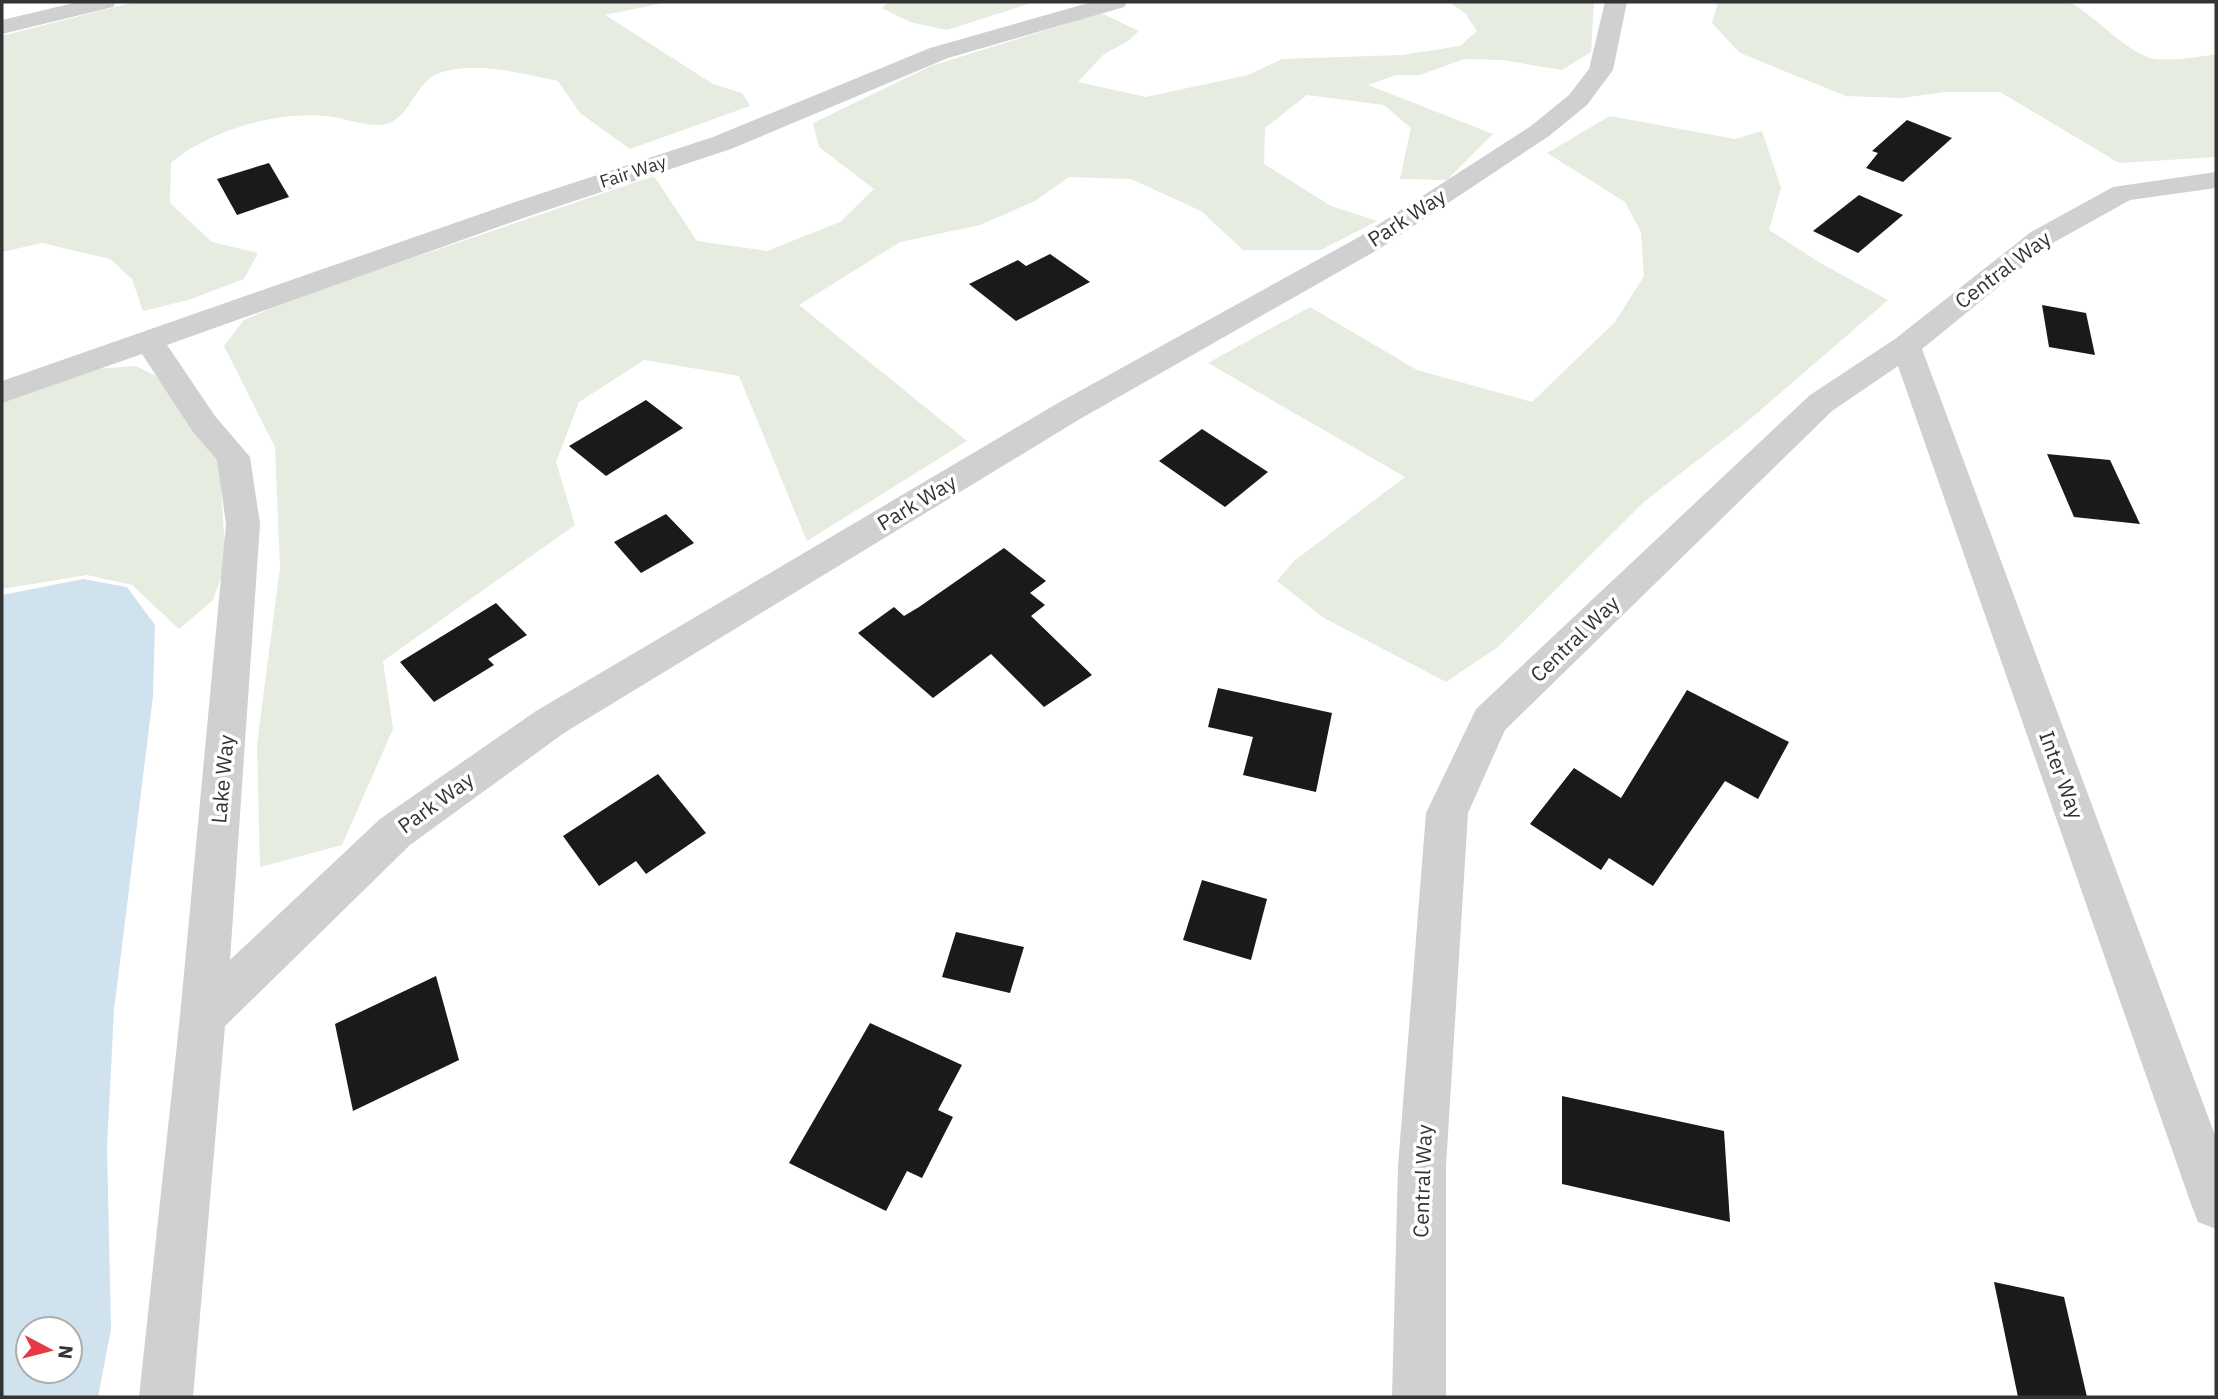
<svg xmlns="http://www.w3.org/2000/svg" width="2218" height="1399" font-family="'IBM Plex Sans',sans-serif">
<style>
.green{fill:#e6ecdf}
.water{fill:#cfe2ee;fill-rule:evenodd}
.building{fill:#1a1a1a}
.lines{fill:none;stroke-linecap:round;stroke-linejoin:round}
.street{fill:#d0d0d0;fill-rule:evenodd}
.labels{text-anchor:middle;stroke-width:7;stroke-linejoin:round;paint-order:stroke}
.far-street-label{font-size:18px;fill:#333;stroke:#fff}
.street-label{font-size:21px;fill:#333;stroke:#fff}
</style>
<rect width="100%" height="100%" fill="#fff"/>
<g class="green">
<path d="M668 2 605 15 713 84 742 93 750 106 630 149 580 113 558 81C523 74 477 61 442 72 413 80 411 124 379 125 362 125 344 118 326 116 277 111 208 131 171 163L170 203 212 242 258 253 244 279 188 300 143 311 132 279 110 259 42 243 2 252V36L134 2Z"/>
<polygon points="888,2 1034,2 947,30 910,22 882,8"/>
<polygon points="1449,2 1594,2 1591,52 1562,70 1502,60 1464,59 1420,75 1396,75 1368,85 1493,134 1447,180 1400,179 1411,128 1384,105 1307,95 1265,128 1264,164 1331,206 1377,221 1321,250 1243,250 1201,211 1131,179 1069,177 1035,201 980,225 900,242 799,305 967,441 807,541 739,376 644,360 579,402 556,462 575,525 383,661 393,729 342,845 260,867 257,744 280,568 275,447 224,346 244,320 292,299 654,176 697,241 767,251 840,222 874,189 819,147 813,123 931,66 1101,13 1139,31 1128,41 1103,55 1078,82 1146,97 1248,75 1282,59 1402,55 1460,46 1477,31 1465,13"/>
<path d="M1718 2H2069C2094 14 2130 57 2156 59 2174 61 2198 57 2216 54V157L2119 163 2000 92H1945L1902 98 1846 96 1740 53 1712 23Z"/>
<polygon points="1610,116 1735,139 1762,131 1781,188 1769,230 1822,264 1888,300 1748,421 1645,501 1498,647 1446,682 1324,618 1277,581 1294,561 1405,477 1208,363 1310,307 1417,370 1532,402 1615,322 1644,276 1641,232 1625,202 1547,153"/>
<polygon points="136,366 156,376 219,459 226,563 213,600 179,629 132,585 87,575 2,589 2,400 93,369"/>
</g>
<path class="water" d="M83 579 127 587 155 625 153 696 114 1010 107 1147 111 1329 98 1397H2V595ZM28 1329H70V1371H28Z"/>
<g class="building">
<polygon points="1907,120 1952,138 1903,182 1866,168 1878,153 1872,151"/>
<polygon points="269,163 289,197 237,215 217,179"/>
<polygon points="1859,195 1903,215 1858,253 1813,231"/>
<polygon points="1050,254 1090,282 1016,321 969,284 1018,260 1026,266"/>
<polygon points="2042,305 2086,313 2095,355 2049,347"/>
<polygon points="646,400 683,428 606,476 569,446"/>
<polygon points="1202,429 1268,472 1225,507 1159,461"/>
<polygon points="2047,454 2110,460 2140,524 2074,517"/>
<polygon points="666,514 694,543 641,573 614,542"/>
<polygon points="1004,548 1046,581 1030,593 1045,605 1031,616 1092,675 1044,707 991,654 933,698 858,633 894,607 904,616 919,607"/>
<polygon points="496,603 527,635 488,659 494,665 434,702 400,662"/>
<polygon points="1218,688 1332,713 1316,792 1243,775 1253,737 1208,727"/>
<polygon points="1687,690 1789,742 1758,799 1725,781 1653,886 1609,858 1601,870 1530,824 1574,768 1621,798"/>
<polygon points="658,774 706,833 646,874 636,861 599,886 563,836"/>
<polygon points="1202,880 1267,899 1251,960 1183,940"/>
<polygon points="956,932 1024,947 1010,993 942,977"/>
<polygon points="436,976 459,1060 353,1111 335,1024"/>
<polygon points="870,1023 962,1065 938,1110 953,1117 922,1178 907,1171 886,1211 789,1163"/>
<polygon points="1562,1096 1724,1131 1730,1222 1562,1184"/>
<polygon points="1994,1282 2064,1297 2087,1397 2018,1397"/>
</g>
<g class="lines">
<g class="street">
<polygon points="78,2 116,2 113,7 2,34 2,20"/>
<polygon points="1092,2 1127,2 1124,7 948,58 731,149 532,215 167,345 215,416 250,457 260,524 230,960 380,819 536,711 1058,403 1359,237 1531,126 1569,95 1589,69 1605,2 1627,2 1613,70 1587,105 1549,136 1379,249 1080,419 564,733 410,845 225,1026 193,1397 139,1397 180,1016 226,524 217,460 193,432 142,354 2,403 2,381 512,203 713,137 930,48"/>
<polygon points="2216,172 2216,188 2130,200 2051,244 1922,349 2216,1138 2216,1229 2198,1222 2191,1204 1898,366 1832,411 1505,730 1468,813 1446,1166 1446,1397 1392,1397 1398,1166 1426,813 1476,709 1810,395 1895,339 2031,232 2113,187"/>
</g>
</g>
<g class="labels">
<g class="far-street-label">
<text transform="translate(633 172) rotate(-18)" y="6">Fair Way</text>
</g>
<g class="street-label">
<text transform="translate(1407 218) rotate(-33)" y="7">Park Way</text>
<text transform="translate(2003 270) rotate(-37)" y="7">Central Way</text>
<text transform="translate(917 503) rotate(-31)" y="7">Park Way</text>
<text transform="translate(1575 639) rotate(-44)" y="7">Central Way</text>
<text transform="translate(2061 775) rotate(70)" y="7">Inter Way</text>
<text transform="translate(223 779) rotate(-85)" y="7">Lake Way</text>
<text transform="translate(436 803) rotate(-36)" y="7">Park Way</text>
<text transform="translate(1423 1181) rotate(-88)" y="7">Central Way</text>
</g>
</g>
<rect width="2218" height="1399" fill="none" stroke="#333333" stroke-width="7"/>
<g transform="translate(49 1350) rotate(97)"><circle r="33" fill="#ffffff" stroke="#adadad" stroke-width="2"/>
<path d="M0-5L12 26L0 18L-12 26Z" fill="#e63946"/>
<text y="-10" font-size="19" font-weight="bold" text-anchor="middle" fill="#333333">N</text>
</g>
</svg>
